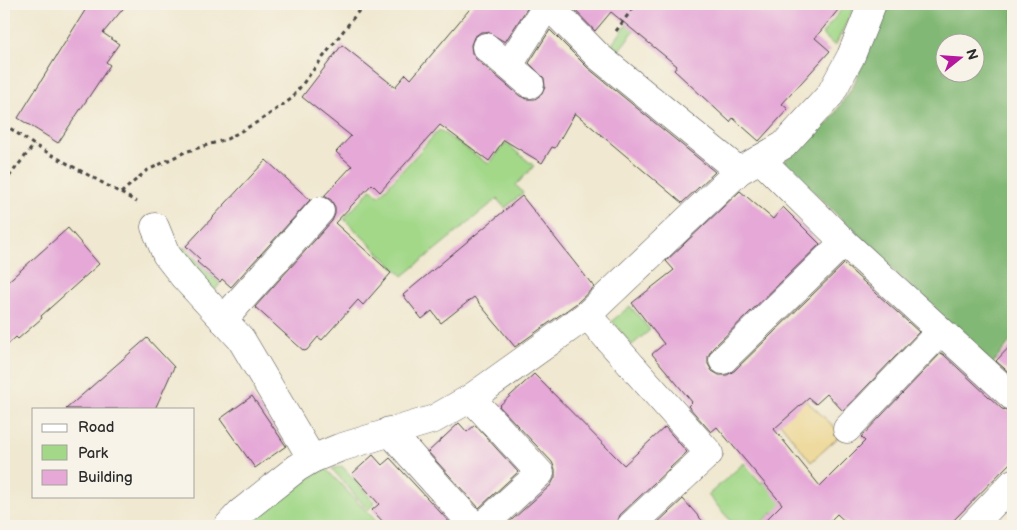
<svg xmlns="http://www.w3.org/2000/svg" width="1017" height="530" font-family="'Balsamiq Sans',sans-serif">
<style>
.green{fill:#a3d889;stroke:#67825a}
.forest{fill:#82b875;stroke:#567250;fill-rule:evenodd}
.sand{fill:#eeda9e;stroke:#8c8264}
.building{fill:#e5a8d7}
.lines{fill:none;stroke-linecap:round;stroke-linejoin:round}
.minor-casing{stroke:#494744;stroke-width:29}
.path{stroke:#494744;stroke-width:3;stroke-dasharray:4 4;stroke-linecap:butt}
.minor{stroke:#fff;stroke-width:28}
</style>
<rect width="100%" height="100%" fill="#f7f3e8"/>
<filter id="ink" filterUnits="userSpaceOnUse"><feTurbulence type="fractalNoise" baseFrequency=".02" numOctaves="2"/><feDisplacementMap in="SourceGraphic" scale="10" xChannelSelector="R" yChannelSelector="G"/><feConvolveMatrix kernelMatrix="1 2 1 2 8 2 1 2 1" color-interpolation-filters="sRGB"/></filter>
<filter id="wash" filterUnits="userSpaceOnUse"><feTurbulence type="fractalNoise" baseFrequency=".0096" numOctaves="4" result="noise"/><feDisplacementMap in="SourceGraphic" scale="20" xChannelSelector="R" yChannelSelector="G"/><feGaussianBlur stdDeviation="1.12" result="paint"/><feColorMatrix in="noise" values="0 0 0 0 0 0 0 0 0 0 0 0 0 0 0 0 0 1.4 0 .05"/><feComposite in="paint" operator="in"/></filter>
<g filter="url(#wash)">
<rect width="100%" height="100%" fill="#f0e8d0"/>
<g class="green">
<polygon points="643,4 655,4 619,50 612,44"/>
<polygon points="846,4 853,9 835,46 822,34"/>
<polygon points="439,130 489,164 506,143 534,166 516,185 523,193 505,208 497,199 403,276 344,219 371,189 379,196"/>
<polygon points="184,247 220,284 212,294 180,252"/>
<polygon points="630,306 650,330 632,345 612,321"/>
<polygon points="744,463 761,483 765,480 793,511 782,521 773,512 762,522 765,526 735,526 708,495"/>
<polygon points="342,466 375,503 368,510 332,469"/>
<path d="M326 469 381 526H303L300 523 296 526H247C269 502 297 484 326 469Z"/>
</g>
<path class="forest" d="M888 4H1013V338L991 366 783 162 829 122 853 86ZM944 42H974V72H944Z"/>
<polygon class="sand" points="798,393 842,434 811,462 774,415"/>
<g id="blocks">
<g class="building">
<polygon points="89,4 127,4 103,33 119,44 106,62 110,65 58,143 18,118"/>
<polygon points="474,4 530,4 505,42 488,32 481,32 474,37 471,45 472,53 476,59 520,96 527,99 535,99 542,94 545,87 544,78 529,63 550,30 588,68 715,172 682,203 575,113 555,148 552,147 542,163 504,140 489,161 440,125 380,192 372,184 335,223 391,273 363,305 358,300 322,340 318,337 307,350 304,351 255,307 332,221 335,214 335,207 331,200 324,196 352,166 336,152 351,136 302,97 342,45 395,87 406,74 411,79"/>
<polygon points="569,4 843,4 815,38 830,51 782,104 788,109 759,141 733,118 730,122 674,70 677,66 611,12 595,31"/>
<polygon points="266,160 310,200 231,287 222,279 220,282 197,262 200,259 186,246"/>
<polygon points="740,191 773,219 783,207 820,244 712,349 708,356 708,364 712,371 719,375 727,375 734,371 844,264 919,332 843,411 827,394 816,404 809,398 774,429 820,486 865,441 861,437 941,353 944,355 1002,409 1013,412 1013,460 948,526 850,526 837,514 825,526 760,526 782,504 717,427 711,432 688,406 692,402 652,354 664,344 632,303 674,270 666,261"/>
<polygon points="522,196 594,287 577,303 515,347 474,297 441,323 432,311 422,319 403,295"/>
<polygon points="68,228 99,264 41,316 42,318 18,339 16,337 4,348 4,285"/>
<polygon points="147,338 174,367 155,409 66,409"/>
<polygon points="1013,343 1013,376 996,361"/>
<polygon points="534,374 624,465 665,427 687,452 620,515 616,526 505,526 551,485 555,477 555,469 552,462 499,406"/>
<polygon points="252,396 286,446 255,468 220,419"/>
<polygon points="459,423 467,432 475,425 518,472 479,508 428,452"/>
<polygon points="373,455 382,465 390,458 453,526 387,526 372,510 379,504 352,474"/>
<polygon points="683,499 707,526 654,526"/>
</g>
</g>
</g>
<g filter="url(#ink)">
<use href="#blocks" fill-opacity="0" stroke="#494744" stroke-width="1"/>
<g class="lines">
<g class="minor-casing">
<g id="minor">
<polyline points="547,4 598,56 739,171"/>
<polyline points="486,47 530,84"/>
<polyline points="509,65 548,4"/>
<polyline points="760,159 844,242 1013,397"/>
<polyline points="155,227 166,254 184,277 241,339 312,459"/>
<polyline points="587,315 709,453 631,526"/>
<polyline points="223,320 320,211"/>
<polyline points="723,360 844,242"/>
<polyline points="471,398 540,473 482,526"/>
<polyline points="847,429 940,332"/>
<polyline points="389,431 474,526"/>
<polyline points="228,526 240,513 297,468 312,459 339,448 434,419 471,398 587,315 739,171 784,145 830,95 851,56 872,4"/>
<polyline points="972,526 1013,483"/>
</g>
</g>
<g class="path">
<polyline points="616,31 636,4"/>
<polyline points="4,124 34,145 137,202"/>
<polyline points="4,183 34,145"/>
<polyline points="121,193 146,171 185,152 227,139 261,120 291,99 364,4"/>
</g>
<use href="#minor" class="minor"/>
</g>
</g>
<rect width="1017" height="530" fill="none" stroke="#f7f3e8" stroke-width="20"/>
<rect x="32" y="408" width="162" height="90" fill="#f7f3e8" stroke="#a5a39c"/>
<rect x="42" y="424" width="25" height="8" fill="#ffffff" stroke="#a5a39c"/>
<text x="78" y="432" font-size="15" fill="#2b2b2b">Road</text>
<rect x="42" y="445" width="25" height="15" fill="#a3d889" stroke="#a5a39c"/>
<text x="78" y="458" font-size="15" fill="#2b2b2b">Park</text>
<rect x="42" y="470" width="25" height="15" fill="#e5a8d7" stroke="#a5a39c"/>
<text x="78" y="482" font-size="15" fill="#2b2b2b">Building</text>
<g transform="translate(960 58) rotate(73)"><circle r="24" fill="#f7f3e8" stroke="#a5a39c"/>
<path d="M0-4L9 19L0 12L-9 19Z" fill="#b5179e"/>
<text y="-8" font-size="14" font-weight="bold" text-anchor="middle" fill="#2b2b2b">N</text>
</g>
</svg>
